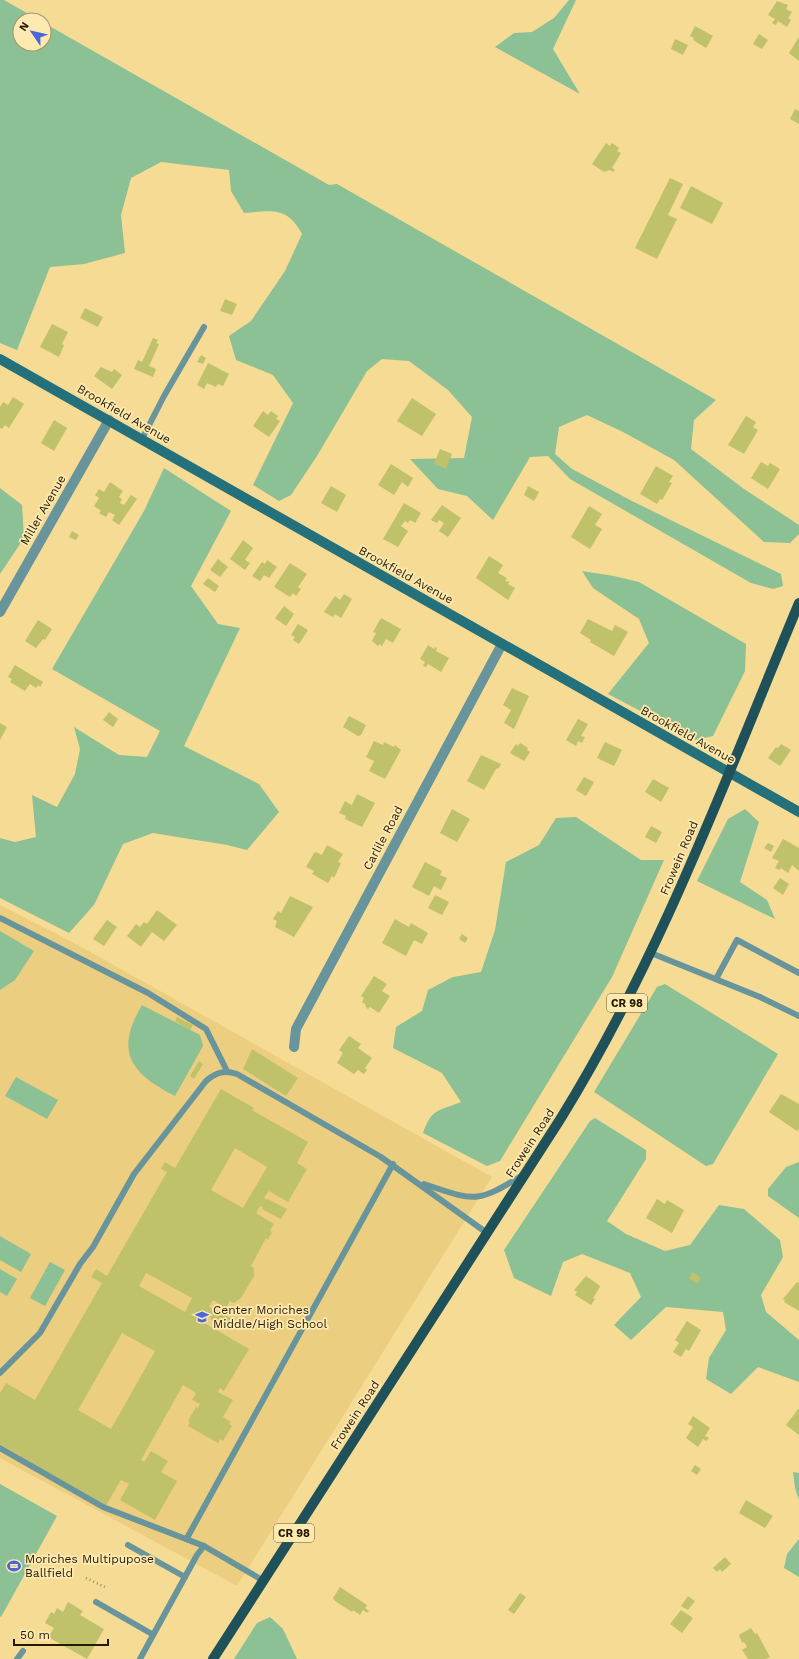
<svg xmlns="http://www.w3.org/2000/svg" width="799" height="1659" font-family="'Work Sans',sans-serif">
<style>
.built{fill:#ecce80}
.green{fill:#8cc095}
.building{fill:#c0c16b;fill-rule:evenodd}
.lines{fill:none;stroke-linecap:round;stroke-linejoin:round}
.path{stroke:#a28e59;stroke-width:2.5;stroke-dasharray:1 3;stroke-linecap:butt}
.service{stroke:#68949c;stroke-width:6}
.minor{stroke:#68949c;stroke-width:10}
.secondary{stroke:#24707b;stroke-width:10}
.primary{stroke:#1e5159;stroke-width:10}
.labels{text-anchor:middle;stroke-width:3.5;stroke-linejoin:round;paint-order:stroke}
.shield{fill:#fee9b1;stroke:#655835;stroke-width:1}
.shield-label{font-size:11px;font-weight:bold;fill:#241a00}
.street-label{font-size:12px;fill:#241a00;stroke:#fee9b1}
.poi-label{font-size:12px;fill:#241a00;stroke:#fee9b1;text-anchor:start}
</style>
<rect width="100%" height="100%" fill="#f6db94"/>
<polygon class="built" points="0,905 76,944 492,1177 237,1586 0,1458"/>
<g class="green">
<path d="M0 0H4L39 20H20V44H44V23L329 185 337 184 716 400 694 420 691 449 744 489 799 525V534L790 543 764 542 674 460 623 432 587 415 559 427 555 454 572 469 632 501 781 574 783 586 773 589 751 583 570 479 548 456 530 457 493 520 467 496 438 489 410 459 464 458 472 417 448 390 409 361 382 359 367 371 317 456 291 495 279 501 253 485 293 403 273 375 236 360 229 336 251 321 285 271 302 234C287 206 272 211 244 213L231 191 229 170 161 162 131 178 121 215 125 253 84 264 50 267 17 350 0 343Z"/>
<polygon points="569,0 576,0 553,49 580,94 495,47 514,33 532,32 554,18"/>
<polygon points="164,468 231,511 191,586 218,624 240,628 184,746 259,784 279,812 247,850 227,845 153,833 123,844 94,905 69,933 0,898 0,838 15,842 36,837 32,795 57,807 75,774 80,749 74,727 119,755 147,757 160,731 52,669 144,511"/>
<polygon points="0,488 22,505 24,538 0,574"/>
<polygon points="582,571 614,576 639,582 746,644 745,671 713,736 696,740 608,694 649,643 639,619 593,588"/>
<polygon points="745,809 759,822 740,882 767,900 775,919 697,881 728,819"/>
<path d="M576 817 641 860H664L612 977 500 1161 487 1166 423 1133C432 1107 440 1111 461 1102L442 1073 393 1048 396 1027 422 1011 428 990 453 977 481 972 495 930 506 862 539 845 556 818Z"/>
<polygon points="0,931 34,951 15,980 0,990"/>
<polygon points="665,984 778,1054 713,1164 706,1166 594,1092 657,987"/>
<path d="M142 1005 200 1035 203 1046 175 1096C131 1074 114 1052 142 1005Z"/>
<polygon points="16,1077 58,1100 47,1119 5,1096"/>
<polygon points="595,1118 646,1150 646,1159 607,1221 626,1234 665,1251 690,1245 719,1205 744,1209 780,1240 783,1257 761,1295 766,1312 799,1340 799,1382 758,1367 731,1394 706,1379 709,1358 726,1330 723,1312 666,1307 631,1340 614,1325 641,1297 630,1273 582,1254 563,1262 551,1296 514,1278 504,1250 590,1121"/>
<polygon points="799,1162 799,1218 768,1196 768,1189 786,1167"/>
<polygon points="0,1236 31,1254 21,1272 0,1260"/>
<polygon points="50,1262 65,1270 45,1306 30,1298"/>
<polygon points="0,1269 17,1279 7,1296 0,1292"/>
<polygon points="793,1472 799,1473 799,1500 795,1488"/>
<polygon points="0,1484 57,1516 1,1617 0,1616"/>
<polygon points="799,1539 799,1577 784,1568 787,1554"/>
<polygon points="270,1617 283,1629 297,1659 234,1659 257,1623"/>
</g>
<g class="building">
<polygon points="777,1 788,5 786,9 792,12 788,18 791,20 787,27 778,21 776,25 772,23 775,19 768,15"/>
<polygon points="695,26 713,36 706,48 693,40 694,38 690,36"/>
<polygon points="759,34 768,40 762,49 753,44"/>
<polygon points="799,37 799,61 789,53"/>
<polygon points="675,39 688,45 683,55 671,49"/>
<polygon points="795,109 799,111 799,124 790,119"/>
<polygon points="606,143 610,146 612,143 619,148 617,151 621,153 612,168 615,170 613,172 610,170 604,172 592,164"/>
<polygon points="670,178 683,184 668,215 677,219 657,259 635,248"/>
<polygon points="691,186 723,203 712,224 680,208"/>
<polygon points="225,299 237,304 232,315 220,311"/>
<polygon points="85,308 103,317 98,327 80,318"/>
<polygon points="52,324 68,332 62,344 64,345 59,357 40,347"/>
<polygon points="153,338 158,340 156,343 159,344 149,366 156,369 153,377 134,369 138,360 142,362"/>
<polygon points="201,355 206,358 203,364 197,362"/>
<polygon points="208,363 229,374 223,386 218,384 216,387 207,383 204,389 197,385"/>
<polygon points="101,367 112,372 114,369 122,375 112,389 94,376"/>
<polygon points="13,397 24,404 9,428 5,425 2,429 0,428 0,407 3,402 8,405"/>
<polygon points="412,398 436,414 422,436 397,421"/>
<polygon points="263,411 268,415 271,411 278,416 276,419 280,421 269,437 253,426"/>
<polygon points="746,416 756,422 753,427 758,430 744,454 728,445"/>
<polygon points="54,420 67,428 54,451 41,443"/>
<polygon points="440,449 452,454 446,469 434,464"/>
<polygon points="761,462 768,466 770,463 780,469 768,489 751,478"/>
<polygon points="391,464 413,478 408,487 402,482 394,495 378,485"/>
<polygon points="656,466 673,476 669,482 672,483 662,500 660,499 657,504 640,494"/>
<polygon points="110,482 123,491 119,497 122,499 120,503 124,505 131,495 137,499 119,525 112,520 115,515 109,512 106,517 99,513 101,511 94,506 99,498 95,495 99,489 104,492"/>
<polygon points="331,486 346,495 337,512 321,503"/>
<polygon points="528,486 539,492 534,501 524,495"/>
<polygon points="404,503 421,513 415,523 410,520 408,523 405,521 401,526 408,531 398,547 383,539"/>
<polygon points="442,505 461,518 448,537 439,531 444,523 439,520 437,523 431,520"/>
<polygon points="589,506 602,514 595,525 602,529 590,549 571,537"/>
<polygon points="72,531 79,535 76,540 69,537"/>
<polygon points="243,540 253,548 245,560 250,563 245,570 230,559"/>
<polygon points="489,556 503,565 498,573 507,578 505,581 510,582 508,584 515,588 508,600 476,578"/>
<polygon points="218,559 228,567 220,577 210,570"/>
<polygon points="267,560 277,567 269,578 264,575 260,581 252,576 262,562 265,564"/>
<polygon points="290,563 307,574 298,587 301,589 296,596 293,593 290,597 274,587"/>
<polygon points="208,578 219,586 215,592 203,584"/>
<polygon points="344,594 352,599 341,618 335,614 333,617 324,612 335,596 340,600"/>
<polygon points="284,606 294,614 286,626 275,618"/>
<polygon points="381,618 401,629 393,643 386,639 382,646 379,644 378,646 372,641 376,633 373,632"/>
<polygon points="588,619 612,631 615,625 628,632 614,656 590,642 591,640 580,633"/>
<polygon points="38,620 52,629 45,640 43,639 36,648 25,641"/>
<polygon points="298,624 308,630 299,644 293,640 295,637 291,635"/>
<polygon points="428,645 434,649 435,647 437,648 436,651 449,658 441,672 428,664 426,667 423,666 425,662 420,659"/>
<polygon points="15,665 43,682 40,687 38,685 36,688 30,684 25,691 10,682 12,679 8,677"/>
<polygon points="512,688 529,696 514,729 504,723 511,710 503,705"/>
<polygon points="109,712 118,719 113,727 103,720"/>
<polygon points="349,716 366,725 361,735 358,736 343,727"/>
<polygon points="578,719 588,724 581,736 585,737 582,743 578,741 576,746 566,740"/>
<polygon points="0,723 7,727 0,740"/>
<polygon points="374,741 383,745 384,742 394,747 395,745 401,750 385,779 369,771 374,761 366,757"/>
<polygon points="605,742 622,750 614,766 597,758"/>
<polygon points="520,743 528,748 527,750 530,752 524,761 510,753 516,744 518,746"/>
<polygon points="781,744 791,750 780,766 768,758 776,747 778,748"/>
<polygon points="481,755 501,764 499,768 496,769 484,790 467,781"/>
<polygon points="584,777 594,782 586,796 576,790"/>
<polygon points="653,779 669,788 661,802 645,792"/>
<polygon points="357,794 375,803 362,827 345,819 346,816 339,813 345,801 352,805"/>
<polygon points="452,809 470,819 457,842 440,833"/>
<polygon points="651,826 662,832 656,843 645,837"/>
<polygon points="783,839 799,848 799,871 792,865 788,873 781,868 779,870 775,868 779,861 772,858"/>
<polygon points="768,843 774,846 771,852 764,848"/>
<polygon points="327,845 343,854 338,862 341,863 334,878 332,876 328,883 312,874 314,871 306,867 314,853 316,852 322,855"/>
<polygon points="425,862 442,871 440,875 447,878 441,890 434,886 429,896 412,887"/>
<polygon points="780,878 789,884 783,895 773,888"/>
<polygon points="435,895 449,902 442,915 428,908"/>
<polygon points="290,896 313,907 294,937 275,927 277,921 273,919 278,911 281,913"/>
<polygon points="157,910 177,925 164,941 152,932 141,947 127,936 136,924 140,927 144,922 147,924"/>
<polygon points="395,919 409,927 411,923 428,933 422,944 414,940 406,956 382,943"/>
<polygon points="107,920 117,927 104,946 93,939"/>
<polygon points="462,934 468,938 465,943 459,939"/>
<polygon points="374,976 387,984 382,991 390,996 379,1013 370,1007 368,1009 365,1006 366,1005 362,1002 364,998 361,996"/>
<polygon points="177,1017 193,1025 190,1030 175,1021"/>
<polygon points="349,1036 361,1044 358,1048 372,1058 365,1068 367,1070 364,1074 358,1070 354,1074 337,1063 343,1053 339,1050"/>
<polygon points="252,1049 298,1078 286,1096 243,1069"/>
<polygon points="199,1061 203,1064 194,1079 190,1076"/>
<path d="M221 1089 254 1108 252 1110 308 1142 297 1163 307 1169 288 1202 269 1191 264 1198 268 1200V1199L287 1209 281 1219 262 1209 263 1208 260 1206 256 1213 274 1224 270 1231 272 1232 268 1240 266 1238 251 1266 254 1268V1276L241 1298 234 1303 230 1301 226 1308 213 1300 209 1307 233 1319 228 1329 210 1319 211 1317 205 1313 201 1321 249 1349 224 1391 220 1388 218 1392 233 1400 223 1417 231 1422 229 1424 232 1426 223 1441 220 1439 218 1443 188 1426 190 1422 188 1421 196 1407 198 1408 200 1404 192 1400 196 1393 183 1385 141 1460 144 1462 151 1451 168 1461 161 1472 177 1481 155 1520 120 1500 129 1484 121 1480 105 1507 20 1458 21 1456 0 1444V1393L6 1383 35 1400 102 1283 91 1277 96 1269 107 1276 167 1172 161 1169 165 1162 175 1168ZM235 1148 267 1167 243 1208 211 1190ZM146 1273 192 1298 185 1312 139 1286ZM122 1333 155 1351 111 1429 78 1410Z"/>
<polygon points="781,1094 799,1104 799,1129 797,1131 769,1112"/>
<polygon points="657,1199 665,1204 667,1200 684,1210 672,1233 646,1218"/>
<polygon points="693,1272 701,1278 697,1284 689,1278"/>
<polygon points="586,1276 599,1285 600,1287 593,1298 595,1299 591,1305 575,1295 577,1292 574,1290"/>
<polygon points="797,1282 799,1283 799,1311 784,1302 785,1300 783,1299"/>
<polygon points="687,1321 701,1330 689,1351 686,1349 681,1357 673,1352 679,1343 675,1340"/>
<polygon points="799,1408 799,1435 786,1425"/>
<polygon points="693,1416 710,1428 705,1436 709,1438 706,1441 703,1439 698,1447 686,1438 693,1427 688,1424"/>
<polygon points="695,1465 701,1469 697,1475 691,1471"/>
<polygon points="746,1500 773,1516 765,1528 739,1513"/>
<polygon points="725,1557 731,1564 722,1572 720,1569 717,1572 713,1568"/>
<polygon points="340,1587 367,1605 365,1608 369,1611 367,1613 363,1610 360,1615 353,1610 352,1612 335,1601 333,1598"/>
<polygon points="520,1593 526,1597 514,1614 508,1610"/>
<polygon points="688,1596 695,1601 688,1610 681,1606"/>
<polygon points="68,1602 83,1611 80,1615 104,1629 87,1659 48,1637 54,1628 45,1623 51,1612 54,1614 57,1608 63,1612"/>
<polygon points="681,1610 693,1618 682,1633 670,1624"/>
<polygon points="751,1628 755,1634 757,1633 770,1657 766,1659 748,1659 742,1650 747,1647 744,1642 742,1643 739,1635"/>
</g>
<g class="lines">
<polyline class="path" points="86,1578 105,1587"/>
<g class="service">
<polyline points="142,439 164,396 204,327"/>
<polyline points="0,918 148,993 206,1029 227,1071"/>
<polyline points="651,953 760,997 799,1016"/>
<polyline points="716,979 737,940 799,973"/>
<path d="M424 1184C475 1201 476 1204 523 1175"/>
<path d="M0 1373 40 1333 80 1264 93 1247 134 1174 206 1081C216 1072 225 1070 237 1074L381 1157 487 1233"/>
<polyline points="0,1448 103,1507 204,1546 264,1581"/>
<polyline points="187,1538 393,1164"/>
<polyline points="128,1545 185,1577"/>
<polyline points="96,1602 152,1634"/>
<polyline points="17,1659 23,1651"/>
<polyline points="140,1659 197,1555 204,1546"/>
</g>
<g class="minor">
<polyline points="0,612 109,420"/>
<polyline points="294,1047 296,1029 502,644"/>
</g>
<polyline class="secondary" points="0,359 799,812"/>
<path class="primary" d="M213 1659 561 1118C661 956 726 778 799 603"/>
</g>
<defs>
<g id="school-bare" transform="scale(1.08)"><path d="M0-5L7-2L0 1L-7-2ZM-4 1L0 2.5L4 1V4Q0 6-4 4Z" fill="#4966da" stroke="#fee9b1" stroke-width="2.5" paint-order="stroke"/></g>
<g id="stadium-bare" transform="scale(1.08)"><path d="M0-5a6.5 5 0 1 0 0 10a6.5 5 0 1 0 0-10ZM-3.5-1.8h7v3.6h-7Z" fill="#4966da" stroke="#fee9b1" stroke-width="2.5" paint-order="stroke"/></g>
</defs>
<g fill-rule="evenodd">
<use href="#school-bare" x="202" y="1317"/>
<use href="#stadium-bare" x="14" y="1566"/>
</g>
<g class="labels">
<g class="shield">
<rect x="607" y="994" width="40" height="18" rx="3"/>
<rect x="274" y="1524" width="40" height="18" rx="3"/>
</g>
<g class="shield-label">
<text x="627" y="1007">CR 98</text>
<text x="294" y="1537">CR 98</text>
</g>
<g class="street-label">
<text transform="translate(124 414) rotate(30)" y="4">Brookfield Avenue</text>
<text transform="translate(43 510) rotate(-60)" y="4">Miller Avenue</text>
<text transform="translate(406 575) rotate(29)" y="4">Brookfield Avenue</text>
<text transform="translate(688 735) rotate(29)" y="4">Brookfield Avenue</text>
<text transform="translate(383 838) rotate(-62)" y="4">Carlile Road</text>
<text transform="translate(679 858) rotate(-67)" y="4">Frowein Road</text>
<text transform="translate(530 1143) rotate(-57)" y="4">Frowein Road</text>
<text transform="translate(355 1415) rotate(-57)" y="4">Frowein Road</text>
</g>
<g class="poi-label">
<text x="213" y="1314">Center Moriches<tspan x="213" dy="14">Middle/High School</tspan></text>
<text x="25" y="1563">Moriches Multipupose<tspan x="25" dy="14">Ballfield</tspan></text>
</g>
</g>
<g transform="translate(32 32) rotate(304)"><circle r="19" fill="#fee9b1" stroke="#a7966a"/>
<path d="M0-3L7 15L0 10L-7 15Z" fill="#4966da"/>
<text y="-6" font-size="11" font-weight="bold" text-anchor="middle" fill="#241a00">N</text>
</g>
<path d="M14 1639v6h94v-6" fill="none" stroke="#241a00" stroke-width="2"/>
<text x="20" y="1639" font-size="12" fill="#241a00" stroke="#fee9b1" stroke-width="3" paint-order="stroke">50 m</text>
</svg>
